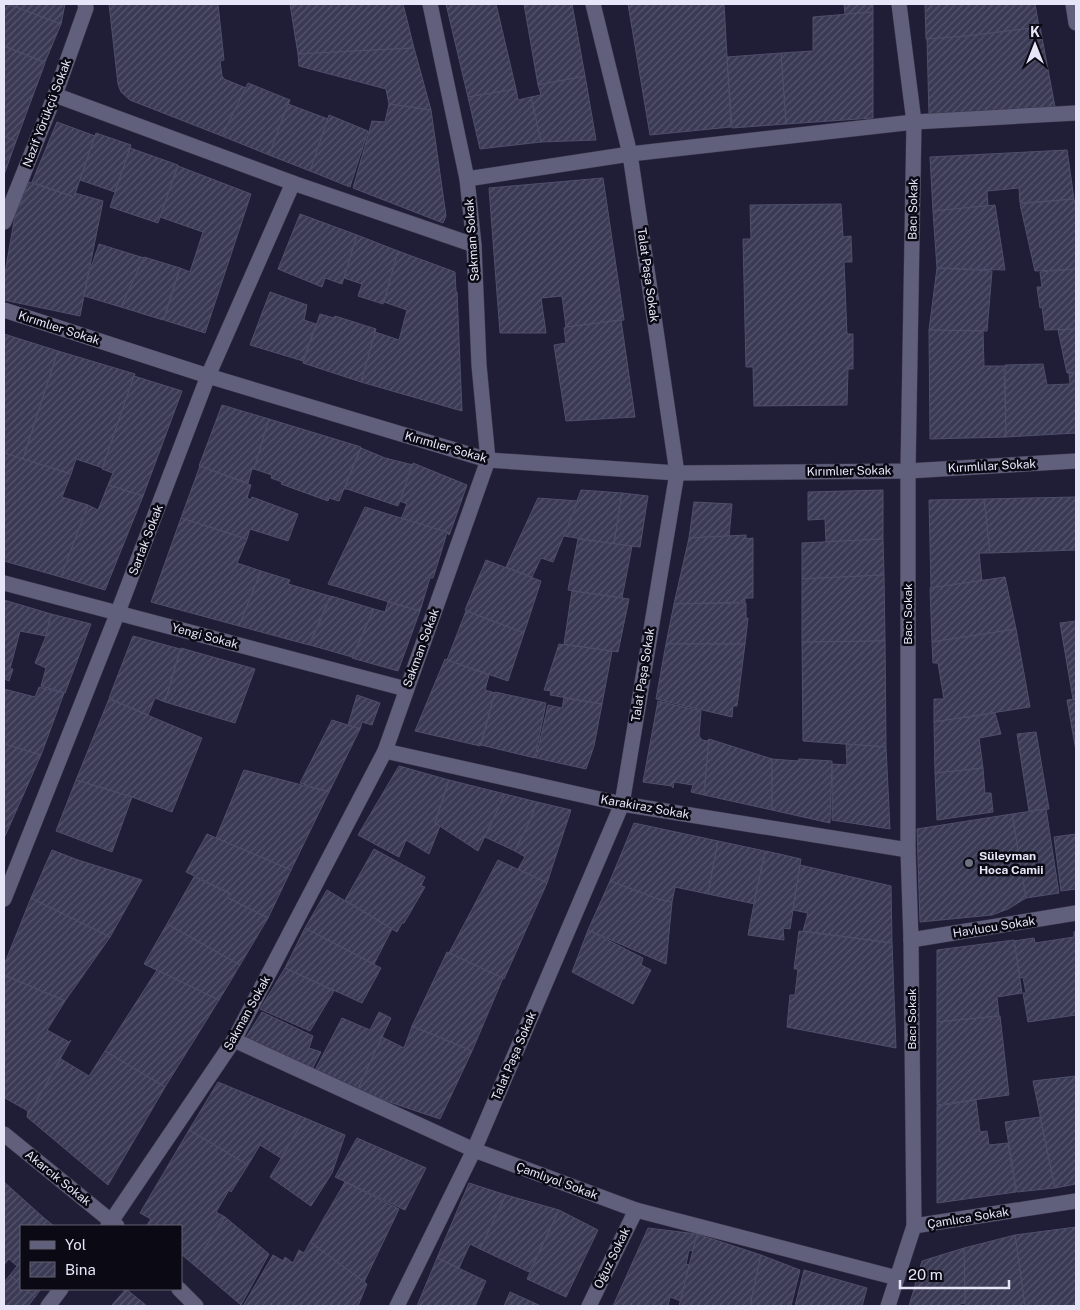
<svg xmlns="http://www.w3.org/2000/svg" width="1080" height="1310" font-family="'Public Sans',sans-serif">
<style>
.building{fill:url(#building-hatch);stroke:#4f4f6c}
.lines{fill:none;stroke-linecap:round;stroke-linejoin:round}
.street-casing{stroke:#3b384d;stroke-width:16}
.street{stroke:#605f7c;stroke-width:15}
.worship-dot{fill:#6b7280;stroke:#0a0914;stroke-width:2}
.labels{text-anchor:middle;stroke-width:5;stroke-linejoin:round;paint-order:stroke}
.street-label{font-size:12px;fill:#e7e6f8;stroke:#0a0914}
.poi-label{font-size:12px;font-weight:bold;fill:#e7e6f8;stroke:#0a0914;text-anchor:start}
</style>
<defs>
<pattern id="building-hatch" width="6" height="6" patternUnits="userSpaceOnUse" patternTransform="scale(1.25)"><rect width="6" height="6" fill="#3a3a55"/><path d="M-1 1l2-2M0 6l6-6M5 7l2-2" fill="none" stroke="#56566e"/></pattern>
</defs>
<rect width="100%" height="100%" fill="#201e37"/>
<g class="building">
<polygon points="4,4 8,4 61,24 45,62 4,46"/>
<polygon points="8,4 65,4 61,24"/>
<polygon points="109,4 218,4 224,60 220,61 222,76 224,79 246,88 222,136 130,100 121,92 118,84"/>
<polygon points="290,4 403,4 414,48 298,54"/>
<polygon points="446,4 496,4 516,89 468,97"/>
<polygon points="524,4 572,4 585,76 538,85"/>
<polygon points="628,4 724,4 731,127 650,135"/>
<polygon points="844,4 873,4 873,12 845,14"/>
<polygon points="925,4 1035,4 1039,27 967,36 926,39"/>
<polygon points="873,12 873,118 786,124 781,53 813,51 813,17"/>
<polygon points="1040,27 1055,107 929,115 927,39 967,36"/>
<polygon points="4,46 45,63 16,141 4,136"/>
<polygon points="414,48 431,110 389,104 386,89 299,66 298,54"/>
<polygon points="781,53 786,124 732,128 727,57"/>
<polygon points="585,76 596,140 541,142 531,97 541,95 538,85"/>
<polygon points="248,83 290,100 269,155 222,136"/>
<polygon points="516,89 518,100 531,97 541,142 480,149 468,97"/>
<polygon points="288,104 328,119 310,171 269,155"/>
<polygon points="389,104 431,110 446,216 443,223 353,188 372,121 385,122"/>
<polygon points="329,115 368,131 350,187 310,171"/>
<polygon points="57,122 95,136 74,197 32,182"/>
<polygon points="96,133 131,145 115,192 80,180"/>
<polygon points="4,136 16,141 4,175"/>
<polygon points="130,148 178,165 158,223 110,207"/>
<polygon points="1067,150 1074,199 1020,203 1019,188 987,191 988,206 933,211 930,157"/>
<polygon points="178,166 251,194 205,333 164,320 180,268 190,272 203,232 160,217"/>
<polygon points="603,178 624,320 566,327 562,296 541,298 546,333 500,333 489,188"/>
<polygon points="29,182 74,197 75,193 103,201 80,316 4,300 4,279 15,215"/>
<polygon points="1074,199 1076,209 1076,269 1035,271 1020,204"/>
<polygon points="841,204 843,237 851,236 852,262 844,262 847,334 853,334 853,369 848,369 847,405 754,406 753,367 746,367 743,239 751,239 750,205"/>
<polygon points="995,205 1005,270 937,268 933,211"/>
<polygon points="300,214 357,235 342,284 325,278 322,287 278,269"/>
<polygon points="357,235 398,251 383,304 358,296 362,284 344,278"/>
<polygon points="99,244 144,258 121,307 84,296 88,276"/>
<polygon points="398,251 455,272 456,292 457,292 462,411 361,382 375,332 399,340 407,310 384,302"/>
<polygon points="144,257 180,268 163,320 121,307"/>
<polygon points="937,268 992,271 987,331 929,330"/>
<polygon points="1076,269 1076,329 1045,330 1042,307 1040,308 1037,287 1042,287 1040,272"/>
<polygon points="270,292 307,305 304,320 316,324 303,361 250,345"/>
<polygon points="320,314 334,318 335,316 376,329 361,382 303,363"/>
<polygon points="621,320 635,417 566,421 554,345 566,343 564,328 566,327"/>
<polygon points="1076,329 1076,372 1067,373 1058,330"/>
<polygon points="929,330 983,331 984,366 1004,366 1006,437 930,439"/>
<polygon points="4,334 58,351 23,459 4,453"/>
<polygon points="58,351 135,374 103,468 76,459 71,474 23,459"/>
<polygon points="1043,364 1047,385 1070,384 1069,373 1076,373 1076,433 1006,437 1005,365"/>
<polygon points="134,376 182,391 143,496 108,485 113,473 102,469"/>
<polygon points="222,405 269,419 254,469 252,469 248,483 199,466"/>
<polygon points="269,419 361,447 339,501 329,498 328,501 281,484 282,482 271,478 272,475 254,469"/>
<polygon points="361,448 385,458 413,465 398,506 347,489 344,489"/>
<polygon points="4,453 71,474 62,497 88,505 61,577 4,561"/>
<polygon points="413,463 467,485 450,533 401,519 407,504 400,501"/>
<polygon points="200,466 251,485 247,498 251,500 252,497 298,514 288,541 250,529 247,539 181,518"/>
<polygon points="108,485 143,496 105,590 61,577 88,505 98,510"/>
<polygon points="581,490 622,493 614,544 564,536"/>
<polygon points="883,490 883,539 826,542 825,519 808,520 808,492"/>
<polygon points="622,493 648,496 640,547 614,544"/>
<polygon points="1076,497 1076,550 990,553 984,499"/>
<polygon points="538,498 578,501 553,562 541,558 532,577 506,567"/>
<polygon points="984,499 990,553 979,553 982,581 931,588 929,500"/>
<polygon points="694,502 732,504 729,536 689,538"/>
<polygon points="365,507 450,533 449,535 447,533 435,572 433,578 430,578 420,611 328,584"/>
<polygon points="181,518 247,539 237,563 261,571 239,626 151,602"/>
<polygon points="746,535 746,539 753,538 753,598 745,598 745,602 674,604 689,538"/>
<polygon points="578,539 632,546 622,598 568,590"/>
<polygon points="883,539 884,575 802,579 802,543"/>
<polygon points="486,560 541,581 524,633 465,610"/>
<polygon points="261,571 290,580 288,584 330,596 309,645 239,626"/>
<polygon points="884,575 885,641 802,642 802,579"/>
<polygon points="1005,577 1016,629 932,642 930,588"/>
<polygon points="572,591 629,599 618,652 564,644"/>
<polygon points="331,596 374,609 352,657 310,645"/>
<polygon points="4,600 51,614 46,636 20,631 10,669 13,669 9,681 4,679"/>
<polygon points="388,602 420,611 398,671 352,658 374,609 385,612"/>
<polygon points="746,603 746,618 748,618 745,644 666,644 674,604"/>
<polygon points="466,611 524,633 508,681 447,660"/>
<polygon points="51,614 91,624 65,693 41,686 46,668 35,663 46,636"/>
<polygon points="1076,621 1076,698 1073,699 1060,623"/>
<polygon points="1016,629 1030,707 934,722 934,699 944,699 938,663 933,663 932,642"/>
<polygon points="133,636 180,649 165,702 155,698 148,715 109,698"/>
<polygon points="885,641 886,747 803,741 802,642"/>
<polygon points="559,644 612,651 602,704 550,695 551,691 544,690"/>
<polygon points="666,644 745,644 737,706 733,706 732,717 656,699"/>
<polygon points="181,648 255,669 235,723 165,702"/>
<polygon points="445,659 489,675 485,690 495,693 480,746 415,731"/>
<polygon points="39,687 64,693 41,755 4,744 4,689 35,697"/>
<polygon points="495,692 546,703 535,758 481,745"/>
<polygon points="357,695 380,703 372,725 362,722 360,729 348,725"/>
<polygon points="564,698 602,704 594,746 586,769 536,758 548,705 562,708"/>
<polygon points="109,699 202,738 172,812 132,797 76,780"/>
<polygon points="1076,699 1076,751 1067,700"/>
<polygon points="658,701 701,711 699,736 702,740 707,741 709,739 704,795 691,792 693,785 674,782 673,788 672,786 643,782"/>
<polygon points="995,713 1001,734 979,738 983,768 935,773 934,722"/>
<polygon points="332,720 360,729 329,792 300,783"/>
<polygon points="1036,732 1049,809 1029,811 1017,734"/>
<polygon points="709,739 772,759 772,810 704,795"/>
<polygon points="4,744 41,755 5,836 4,835"/>
<polygon points="846,744 886,747 890,829 832,820 832,764 847,765"/>
<polygon points="772,759 798,761 799,759 832,761 830,823 772,810"/>
<polygon points="399,766 449,780 435,823 440,826 429,854 406,840 399,857 358,835"/>
<polygon points="983,768 985,793 991,793 993,812 937,820 935,773"/>
<polygon points="244,770 329,792 291,870 216,838"/>
<polygon points="76,780 132,797 112,852 56,831"/>
<polygon points="449,780 505,794 478,851 435,823"/>
<polygon points="505,794 537,802 530,821 515,851 485,837"/>
<polygon points="537,802 571,810 547,883 518,869 525,857 515,851 530,821"/>
<polygon points="1046,809 1059,893 1026,898 1012,814"/>
<polygon points="1012,814 1026,898 1008,909 992,915 920,922 917,829"/>
<polygon points="634,823 718,841 708,894 675,887 672,902 658,899 610,881"/>
<polygon points="207,834 291,870 268,918 228,898 230,893 186,872"/>
<polygon points="1076,834 1076,889 1061,891 1054,837"/>
<polygon points="718,841 765,851 756,893 755,904 708,894"/>
<polygon points="374,849 425,877 421,886 425,887 404,923 402,923 397,932 345,900"/>
<polygon points="52,850 78,860 142,880 110,937 31,898"/>
<polygon points="766,851 801,859 790,929 783,928 784,940 748,935 756,893"/>
<polygon points="498,860 547,883 504,979 449,953"/>
<polygon points="800,865 891,886 892,943 803,931 808,913 793,910"/>
<polygon points="194,877 229,893 227,897 228,898 268,918 240,965 167,924"/>
<polygon points="610,881 658,899 672,902 666,964 588,930"/>
<polygon points="327,890 392,929 374,964 305,928"/>
<polygon points="31,898 110,937 65,1001 4,975 4,965"/>
<polygon points="167,924 240,965 219,1000 144,964"/>
<polygon points="305,928 381,968 362,1003 285,968"/>
<polygon points="588,930 643,958 641,965 651,970 633,1004 572,972"/>
<polygon points="799,931 892,943 896,1048 787,1027 790,995 795,995 798,969 794,969"/>
<polygon points="1076,931 1076,1015 1028,1022 1023,993 1026,993 1023,977 1020,978 1014,941 1034,938 1035,943 1074,937 1074,932"/>
<polygon points="1014,940 1022,993 997,997 999,1016 937,1022 937,950"/>
<polygon points="447,952 503,978 472,1051 412,1026"/>
<polygon points="285,968 334,991 310,1031 260,1009"/>
<polygon points="157,970 219,1000 165,1087 105,1051"/>
<polygon points="4,975 65,1001 47,1030 69,1042 71,1040 27,1117 28,1111 5,1098 4,1100"/>
<polygon points="262,1012 313,1036 309,1048 321,1052 311,1071 243,1042"/>
<polygon points="379,1012 391,1018 356,1093 313,1074 342,1018 370,1030"/>
<polygon points="1000,1016 1009,1095 937,1105 937,1022"/>
<polygon points="412,1026 472,1051 440,1119 357,1091 382,1037 404,1048"/>
<polygon points="105,1051 165,1087 108,1185 27,1117 61,1059 89,1076"/>
<polygon points="1076,1076 1076,1184 1055,1188 1033,1081"/>
<polygon points="218,1082 305,1118 281,1158 260,1145 248,1165 189,1130"/>
<polygon points="976,1100 980,1132 987,1131 989,1145 1008,1143 1016,1192 937,1203 937,1106"/>
<polygon points="1040,1117 1055,1188 1017,1192 1005,1122"/>
<polygon points="305,1118 345,1135 332,1173 311,1206 270,1177"/>
<polygon points="189,1130 248,1165 231,1192 229,1190 216,1212 225,1217 194,1265 181,1254 181,1226 149,1226 147,1225 151,1219 140,1213"/>
<polygon points="357,1138 426,1168 405,1210 335,1177"/>
<polygon points="4,1182 44,1218 37,1226 21,1226 21,1244 4,1265"/>
<polygon points="345,1182 399,1209 364,1282 310,1242"/>
<polygon points="469,1183 506,1195 480,1249 470,1244 459,1268 437,1258"/>
<polygon points="506,1195 559,1210 529,1272 480,1249"/>
<polygon points="559,1210 598,1230 566,1297 527,1279"/>
<polygon points="225,1217 269,1254 241,1305 194,1265"/>
<polygon points="44,1218 54,1226 37,1226"/>
<polygon points="1076,1227 1076,1306 1025,1306 1015,1235"/>
<polygon points="648,1228 697,1234 693,1251 689,1250 686,1264 689,1265 681,1301 670,1297 668,1306 613,1306"/>
<polygon points="697,1234 761,1255 750,1306 679,1306"/>
<polygon points="1015,1235 1025,1306 965,1306 964,1248"/>
<polygon points="310,1242 367,1284 358,1306 243,1306 273,1255 283,1261 285,1257 293,1263 299,1250 304,1253"/>
<polygon points="21,1245 21,1285 10,1275 17,1266 9,1259"/>
<polygon points="964,1248 965,1303 953,1306 909,1306 922,1261"/>
<polygon points="761,1255 800,1270 791,1306 750,1306"/>
<polygon points="437,1258 486,1281 475,1306 417,1306"/>
<polygon points="804,1270 867,1288 862,1306 795,1306"/>
<polygon points="10,1275 21,1285 21,1289 25,1289 35,1297 28,1306 4,1306 4,1282"/>
<polygon points="25,1289 41,1289 35,1297"/>
<polygon points="126,1289 147,1306 111,1306"/>
<polygon points="510,1292 541,1306 504,1306"/>
</g>
<g class="lines">
<g class="street-casing">
<g id="street">
<polyline points="899,4 914,122 908,471 908,850 911,940 914,1226"/>
<polyline points="1073,4 1076,23"/>
<polyline points="55,95 293,183 474,245"/>
<polyline points="467,179 630,154 914,122 1076,113"/>
<polyline points="4,222 55,95 86,8 85,4"/>
<polyline points="4,310 208,376 488,460 677,473 908,471 1076,461"/>
<polyline points="4,583 406,689"/>
<polyline points="385,751 622,804 908,850"/>
<polyline points="4,899 118,612 208,376 293,183"/>
<polyline points="911,940 1076,913"/>
<polyline points="234,1040 474,1150 636,1210 897,1278"/>
<polyline points="4,1134 117,1226"/>
<polyline points="108,1226 234,1040 385,751 488,460 479,365 474,245 467,179 430,4"/>
<polyline points="179,1289 196,1306"/>
<polyline points="48,1306 61,1289"/>
<polyline points="397,1306 474,1150 622,804 677,473 630,154 593,4"/>
<polyline points="589,1306 636,1210"/>
<polyline points="888,1306 914,1226 1076,1201"/>
</g>
</g>
<use href="#street" class="street"/>
</g>
<circle class="worship-dot" cx="969" cy="863" r="5"/>
<g class="labels">
<g class="street-label">
<text transform="translate(47 113) rotate(-69)" y="4">Nazif Yörükçü Sokak</text>
<text transform="translate(913 209) rotate(-89)" y="4">Bacı Sokak</text>
<text transform="translate(472 240) rotate(-94)" y="4">Sakman Sokak</text>
<text transform="translate(648 275) rotate(82)" y="4">Talat Paşa Sokak</text>
<text transform="translate(59 328) rotate(18)" y="4">Kırımlıer Sokak</text>
<text transform="translate(446 447) rotate(16)" y="4">Kırımlıer Sokak</text>
<text transform="translate(992 466) rotate(-3)" y="4">Kırımlılar Sokak</text>
<text transform="translate(849 471) rotate(-1)" y="4">Kırımlıer Sokak</text>
<text transform="translate(146 540) rotate(-69)" y="4">Sartak Sokak</text>
<text transform="translate(908 614) rotate(-90)" y="4">Bacı Sokak</text>
<text transform="translate(205 636) rotate(15)" y="4">Yengi Sokak</text>
<text transform="translate(421 648) rotate(-70)" y="4">Sakman Sokak</text>
<text transform="translate(643 675) rotate(-81)" y="4">Talat Paşa Sokak</text>
<text transform="translate(645 807) rotate(10)" y="4">Karakiraz Sokak</text>
<text transform="translate(994 927) rotate(-9)" y="4">Havlucu Sokak</text>
<text transform="translate(247 1013) rotate(-61)" y="4">Sakman Sokak</text>
<text transform="translate(912 1019) rotate(-90)" y="4">Bacı Sokak</text>
<text transform="translate(514 1056) rotate(-67)" y="4">Talat Paşa Sokak</text>
<text transform="translate(58 1178) rotate(39)" y="4">Akarcık Sokak</text>
<text transform="translate(557 1181) rotate(20)" y="4">Çamlıyol Sokak</text>
<text transform="translate(968 1218) rotate(-9)" y="4">Çamlıca Sokak</text>
<text transform="translate(612 1258) rotate(-64)" y="4">Oğuz Sokak</text>
</g>
<g class="poi-label">
<text x="979" y="860">Süleyman<tspan x="979" dy="14">Hoca Camii</tspan></text>
</g>
</g>
<rect width="1080" height="1310" fill="none" stroke="#e7e6f8" stroke-width="10"/>
<rect x="20" y="1225" width="162" height="65" fill="#0a0914" stroke="#62616f"/>
<rect x="30" y="1241" width="25" height="8" fill="#605f7c" stroke="#62616f"/>
<text x="65" y="1250" font-size="15" fill="#e7e6f8">Yol</text>
<rect x="30" y="1262" width="25" height="15" fill="url(#building-hatch)" stroke="#62616f"/>
<text x="65" y="1275" font-size="15" fill="#e7e6f8">Bina</text>
<g transform="translate(1035 45)" stroke="#0a0914" stroke-width="4" paint-order="stroke">
<path d="M0-4L9 19L0 12L-9 19Z" fill="#e7e6f8"/>
<text y="-8" font-size="14" font-weight="bold" text-anchor="middle" fill="#e7e6f8">K</text>
</g>
<path d="M900 1280v8h109v-8" fill="none" stroke="#e7e6f8" stroke-width="2.5"/>
<text x="908" y="1280" font-size="15" fill="#e7e6f8" stroke="#0a0914" stroke-width="4" paint-order="stroke">20 m</text>
</svg>
